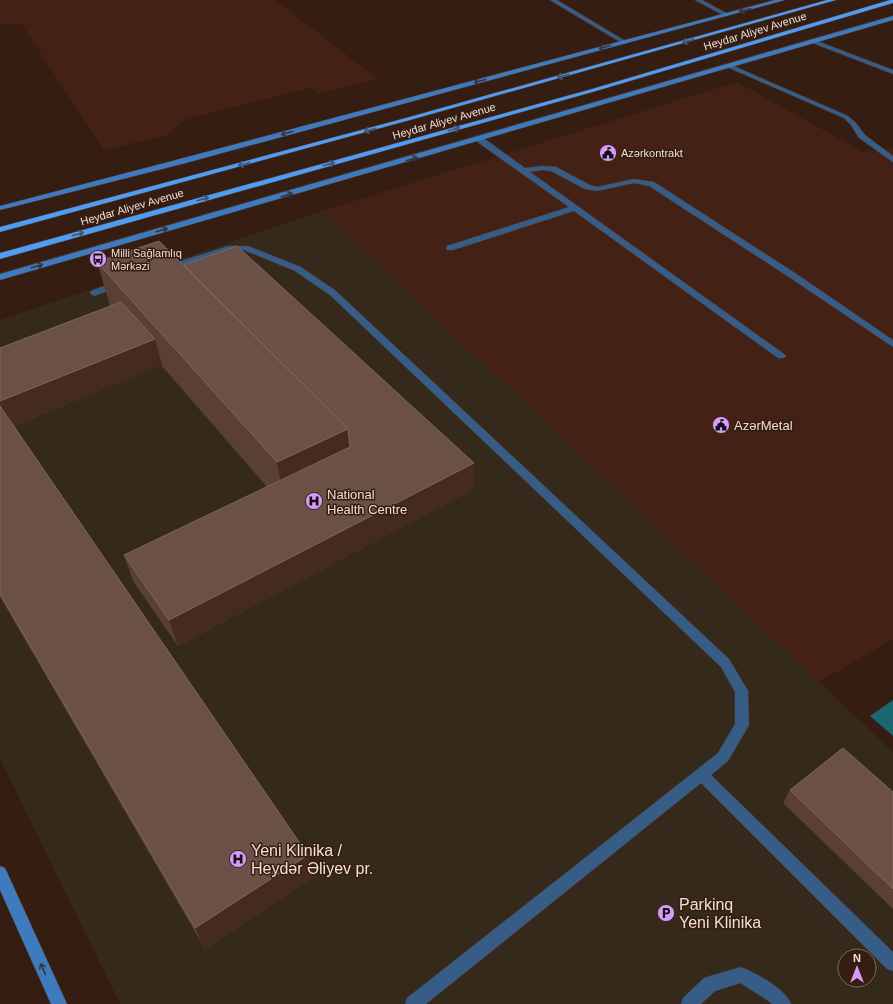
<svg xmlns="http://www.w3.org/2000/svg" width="893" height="1004" font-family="Arial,sans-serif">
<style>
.built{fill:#432215}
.medical{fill:#35291b;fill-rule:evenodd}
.water{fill:#1b6671}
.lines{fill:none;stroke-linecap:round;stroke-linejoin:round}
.service-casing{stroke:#50382e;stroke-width:1}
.minor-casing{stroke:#50382e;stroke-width:1}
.secondary-casing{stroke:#50382e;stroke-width:1}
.trunk-casing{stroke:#50382e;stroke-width:1}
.service{fill:#375c86;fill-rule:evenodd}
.minor{fill:#375c86;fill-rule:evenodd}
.secondary{fill:#3e7abe;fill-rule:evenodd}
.trunk{fill:#4f9cf2;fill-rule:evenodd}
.wall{fill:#593f34}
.shaded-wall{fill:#442a1f}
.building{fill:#6a5046;stroke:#7f665c}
.oneway{stroke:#38343d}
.oneway2{stroke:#415677}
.labels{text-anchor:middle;stroke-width:3;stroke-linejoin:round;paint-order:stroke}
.far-street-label{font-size:11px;fill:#f0ded7;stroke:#361d12}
.far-poi-label{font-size:11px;fill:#f0ded7;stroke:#361d12;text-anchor:start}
.poi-label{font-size:13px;fill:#f0ded7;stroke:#361d12;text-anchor:start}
.near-poi-label{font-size:16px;fill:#f0ded7;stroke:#361d12;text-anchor:start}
</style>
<rect width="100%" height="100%" fill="#361d12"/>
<g class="built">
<polygon points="0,0 275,0 378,79 319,94 311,88 187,119 167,135 104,150 21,23 0,25"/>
<polygon points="737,82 863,152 893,148 893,639 819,682 322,211"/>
</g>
<path class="medical" d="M322 211 893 752V1004H120L0 759V320ZM845 956H869V980H845Z"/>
<polygon class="water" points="893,700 893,736 870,716"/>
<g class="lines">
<g class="service-casing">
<g id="service">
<polygon points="695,0 702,0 730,15 725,16"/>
<polygon points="729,64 848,116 856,123 865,135 893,156 893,162 859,138 851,125 844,118 727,67 726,66"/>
<polygon points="476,137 482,137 525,168 542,166 556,167 590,185 597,187 634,179 654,182 795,273 893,340 893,347 789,277 649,186 634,183 597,191 585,189 551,171 542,170 530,172 784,354 786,356 784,358 778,358 574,211 453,250 447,250 446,248 447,246 569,207 476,141"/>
<polygon points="228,246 248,246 301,267 336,291 729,659 748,691 749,725 728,761 711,775 893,952 893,971 887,969 701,783 426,1004 405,1004 407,998 718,753 735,724 735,692 721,667 330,295 295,271 244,250 232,250 169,271 165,268 166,266"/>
<polygon points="119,281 123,284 122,286 94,296 90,293 91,291"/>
<path d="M741 967C757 974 785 988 791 1004H772L767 1000 740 983 715 991 701 1004H681L683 998 704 978Z"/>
</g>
</g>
<g class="minor-casing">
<g id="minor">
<polygon points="550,0 557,0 627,42 622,43"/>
<polygon points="812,39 893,70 893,74 810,42 809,41"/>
</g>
</g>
<g class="secondary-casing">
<g id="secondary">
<polygon points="775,0 785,0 182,164 0,210 0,206 176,160"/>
<polygon points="893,16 893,20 0,280 0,274"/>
<polygon points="0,866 5,868 67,1004 51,1004 0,890"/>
</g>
</g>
<g class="trunk-casing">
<g id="trunk">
<polygon points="827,0 836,0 410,120 0,232 0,227 406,118"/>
<polygon points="890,0 893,0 893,3 596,91 0,259 0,253 592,89"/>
</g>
</g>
<use href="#service" class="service"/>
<use href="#minor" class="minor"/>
<use href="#secondary" class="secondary"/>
<use href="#trunk" class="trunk"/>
</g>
<g class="wall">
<polygon points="97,262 184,265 474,489 178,646 133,581 124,555 267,487 161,365 14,426 313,878 205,949 0,597 0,348 110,306"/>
<polygon points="790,790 893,792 893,909 783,803"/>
</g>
<g class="shaded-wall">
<polygon points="155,339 162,365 8,428 0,409 0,401"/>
<polygon points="348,429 352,474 285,507 277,462"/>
<polygon points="474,463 474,489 178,646 169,620"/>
<polygon points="308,855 313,878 205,949 195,928"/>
</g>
<g class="building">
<polygon points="159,241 348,429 277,462 97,262"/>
<polygon points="237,246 474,463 169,620 124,555 350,447 348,429 184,265"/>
<polygon points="121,302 155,339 0,401 0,348"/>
<polygon points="0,406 308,855 195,928 0,594"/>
<polygon points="843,748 893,792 893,889 790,790"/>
</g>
<defs><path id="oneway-shaft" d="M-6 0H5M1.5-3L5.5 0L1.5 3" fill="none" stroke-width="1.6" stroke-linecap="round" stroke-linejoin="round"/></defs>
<g class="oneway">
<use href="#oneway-shaft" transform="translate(745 10) rotate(165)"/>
<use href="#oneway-shaft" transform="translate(605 47) rotate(165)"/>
<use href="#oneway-shaft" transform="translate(480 81) rotate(165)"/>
<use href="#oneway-shaft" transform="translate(287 133) rotate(165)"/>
<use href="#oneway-shaft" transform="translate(412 159) rotate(-16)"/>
<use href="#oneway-shaft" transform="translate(287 195) rotate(-16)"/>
<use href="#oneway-shaft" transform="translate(162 230) rotate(-16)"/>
<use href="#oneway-shaft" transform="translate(37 266) rotate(-16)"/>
<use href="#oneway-shaft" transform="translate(43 969) rotate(-114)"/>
</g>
<g class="oneway2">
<use href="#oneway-shaft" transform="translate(688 41) rotate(164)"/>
<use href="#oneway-shaft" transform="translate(563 76) rotate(164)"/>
<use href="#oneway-shaft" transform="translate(454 129) rotate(-16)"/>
<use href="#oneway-shaft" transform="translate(370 130) rotate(165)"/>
<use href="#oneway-shaft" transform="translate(244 164) rotate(165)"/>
<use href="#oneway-shaft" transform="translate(329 164) rotate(-16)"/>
<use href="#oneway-shaft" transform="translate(203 199) rotate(-16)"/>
<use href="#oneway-shaft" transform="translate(78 234) rotate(-16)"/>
</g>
<defs>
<g id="civic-disc" transform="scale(0.9)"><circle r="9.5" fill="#d79bf9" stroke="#361d12"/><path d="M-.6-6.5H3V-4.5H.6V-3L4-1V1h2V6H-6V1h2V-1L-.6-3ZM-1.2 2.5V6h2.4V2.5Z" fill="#111"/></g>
<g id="bus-disc" transform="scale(0.9)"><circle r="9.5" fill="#d79bf9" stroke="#361d12"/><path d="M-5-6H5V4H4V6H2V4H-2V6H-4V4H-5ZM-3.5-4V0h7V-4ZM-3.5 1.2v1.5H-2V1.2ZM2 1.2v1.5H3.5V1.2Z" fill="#111"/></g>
<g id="hospital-disc" transform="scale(0.9)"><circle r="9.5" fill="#d79bf9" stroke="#361d12"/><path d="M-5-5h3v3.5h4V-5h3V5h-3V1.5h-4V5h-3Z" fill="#111"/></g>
<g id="parking-disc" transform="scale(0.9)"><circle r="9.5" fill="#d79bf9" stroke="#361d12"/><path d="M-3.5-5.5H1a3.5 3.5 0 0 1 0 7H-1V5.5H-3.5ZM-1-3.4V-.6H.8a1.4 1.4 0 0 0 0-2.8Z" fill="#111"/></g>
</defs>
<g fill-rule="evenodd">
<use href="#civic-disc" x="608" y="153"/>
<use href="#bus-disc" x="98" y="259"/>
<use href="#civic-disc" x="721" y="425"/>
<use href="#hospital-disc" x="314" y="501"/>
<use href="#hospital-disc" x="238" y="859"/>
<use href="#parking-disc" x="666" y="913"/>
</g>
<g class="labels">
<g class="far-street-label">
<text transform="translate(755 31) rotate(-17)" y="4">Heydar Aliyev Avenue</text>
<text transform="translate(444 121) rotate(-16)" y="4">Heydar Aliyev Avenue</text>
<text transform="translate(132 207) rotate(-16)" y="4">Heydar Aliyev Avenue</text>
</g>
<g class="far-poi-label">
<text x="621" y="157">Azərkontrakt</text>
<text x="111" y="257">Milli Sağlamlıq<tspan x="111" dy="13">Mərkəzi</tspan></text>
</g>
<g class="poi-label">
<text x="734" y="430">AzərMetal</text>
<text x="327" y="499">National<tspan x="327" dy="15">Health Centre</tspan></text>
</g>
<g class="near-poi-label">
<text x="251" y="856">Yeni Klinika /<tspan x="251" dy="18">Heydər Əliyev pr.</tspan></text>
<text x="679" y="910">Parkinq<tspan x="679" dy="18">Yeni Klinika</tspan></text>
</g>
</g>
<g transform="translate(857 968)"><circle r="19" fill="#361d12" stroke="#806a61"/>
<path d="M0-3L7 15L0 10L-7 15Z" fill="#d79bf9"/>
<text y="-6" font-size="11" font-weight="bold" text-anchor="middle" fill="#f0ded7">N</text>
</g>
</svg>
